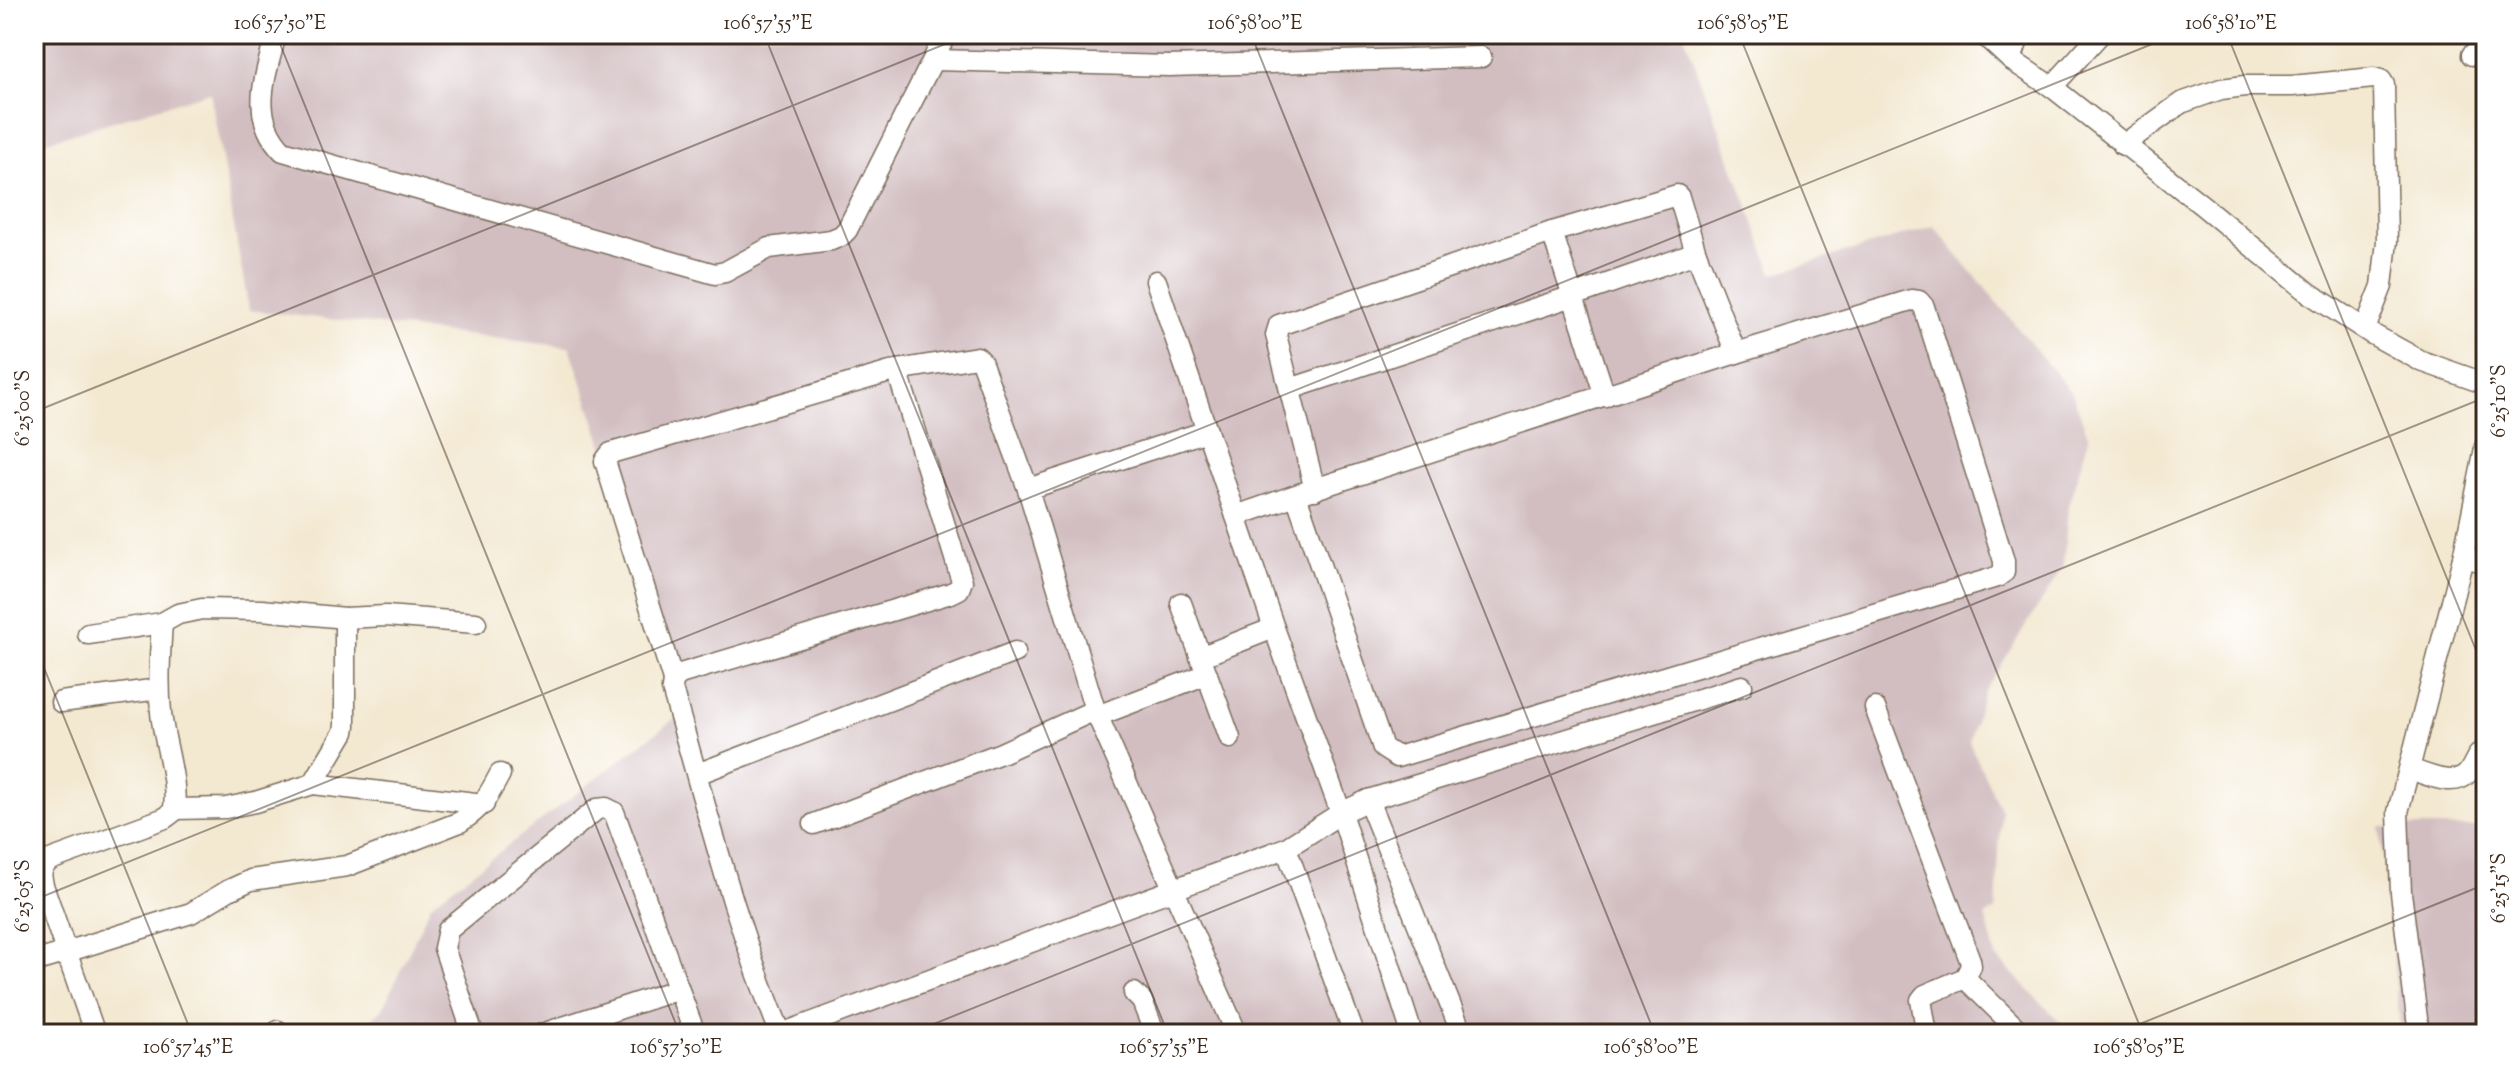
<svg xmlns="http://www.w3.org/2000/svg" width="2520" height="1068" font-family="'Sorts Mill Goudy',serif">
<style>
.industrial{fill:#d2bec1}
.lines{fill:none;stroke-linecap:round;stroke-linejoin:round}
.minor-casing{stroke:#7b6c5c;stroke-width:23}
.minor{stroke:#fff;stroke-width:20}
.ticks{fill:none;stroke:#3b2a1e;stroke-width:2;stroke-opacity:0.45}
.neatline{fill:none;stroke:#3b2a1e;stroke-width:3}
.ticks-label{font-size:20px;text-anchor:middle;fill:#3b2a1e}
</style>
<rect width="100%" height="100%" fill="#fff"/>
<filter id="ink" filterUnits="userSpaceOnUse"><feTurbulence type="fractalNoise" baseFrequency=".0125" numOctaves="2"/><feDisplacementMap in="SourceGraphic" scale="16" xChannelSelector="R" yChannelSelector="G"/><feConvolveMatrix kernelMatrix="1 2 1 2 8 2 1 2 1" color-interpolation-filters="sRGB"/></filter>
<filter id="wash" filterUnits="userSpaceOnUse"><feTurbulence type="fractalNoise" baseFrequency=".006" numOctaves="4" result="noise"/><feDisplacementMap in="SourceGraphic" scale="32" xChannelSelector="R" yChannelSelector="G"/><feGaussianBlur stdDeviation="1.8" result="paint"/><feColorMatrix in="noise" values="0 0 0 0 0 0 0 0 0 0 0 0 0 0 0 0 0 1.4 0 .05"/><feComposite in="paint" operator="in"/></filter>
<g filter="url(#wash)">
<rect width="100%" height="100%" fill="#f3e8d0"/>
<g class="industrial">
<polygon points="34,34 1684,34 1773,274 1934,226 2073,395 2089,438 2068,506 2063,567 1984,692 1969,742 2001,811 1996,911 1985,916 1996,957 2072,1034 357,1034 383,1008 431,904 682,713 600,436 570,347 249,310 210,92 34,145"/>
<polygon points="2380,827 2486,827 2486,1034 2401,1034"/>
</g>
</g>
<g filter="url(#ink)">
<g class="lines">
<g class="minor-casing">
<g id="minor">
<path d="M276 34C266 76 248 116 283 151L715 274 725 272 769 248 831 240 841 236 847 230 946 34"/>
<polyline points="1983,34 2011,60 2052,87 2203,206 2309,293 2372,334 2421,361 2486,384"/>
<polyline points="2472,55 2486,53"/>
<polyline points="934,60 1169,66 1481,57"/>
<polyline points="2011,60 2020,34"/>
<polyline points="2052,87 2100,34"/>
<polyline points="2123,145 2181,103 2221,89 2245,86 2292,86 2374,78 2381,80 2384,85 2387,241 2382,286 2365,329"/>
<polyline points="1552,232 1605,396"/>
<polyline points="1156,281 1274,628 1341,813 1412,1034"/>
<path d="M897 370 962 581 959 589 951 593 680 674 673 680 672 689C706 805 734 923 781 1034L1286 848 1341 813 1368 800 1742 686"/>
<polyline points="1290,389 1573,296 1696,253"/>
<polyline points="1028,489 1207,431"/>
<polyline points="1315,490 1276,335 1279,325 1552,232 1677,195 1679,197 1696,253 1736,353"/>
<polyline points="1236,516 1296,495 1736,353 1911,300 1919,301 1924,307 2004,561 2004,572 1997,577 1397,757 1383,748 1296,495"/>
<polyline points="2463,558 2486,562"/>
<polyline points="1181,603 1230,738"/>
<polyline points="88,634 162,623 178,614 202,609 262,610 345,618 386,616 476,623"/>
<polyline points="1200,657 1274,628"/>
<polyline points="673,680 605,461 611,453 897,370 977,357 981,361 1028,489 1095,710 1237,1034"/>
<polyline points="61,702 159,689"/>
<polyline points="1875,708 1970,960 1971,966 1965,978"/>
<polyline points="1097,716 1207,674"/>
<path d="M2410 769C2425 774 2454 788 2467 774 2475 765 2474 756 2486 748"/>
<polyline points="697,774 1015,652"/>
<polyline points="313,784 344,732 345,725 345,618"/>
<polyline points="1368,800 1462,1034"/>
<polyline points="174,809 226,808 255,802 313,784 484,804"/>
<polyline points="814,824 1001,753 1095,710"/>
<polyline points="1286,848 1354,1034"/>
<path d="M34 962 191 913 229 890 251 880 347 866 460 822C482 808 488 797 500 774"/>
<polyline points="1134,993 1142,1001 1155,1034"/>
<path d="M95 1034 43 885C40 873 41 868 50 860L165 818 173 812C180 787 163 740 161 712 158 682 160 653 162 623"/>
<polyline points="277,1034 278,1031"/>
<polyline points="473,1034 444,948 448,930 597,809 606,808 614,812 695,1034"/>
<polyline points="542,1034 679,989"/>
<polyline points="1927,1034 1921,1000 1925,995 1965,978 2022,1034"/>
<polyline points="2419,1034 2401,893 2398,812 2463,558 2486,444"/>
</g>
</g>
<use href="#minor" class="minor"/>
</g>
</g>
<path class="ticks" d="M276 34 680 1034M764 34 1168 1034M1251 34 1655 1034M1739 34 2143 1034M2227 34 2486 675M34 412 970 34M34 643 192 1034M34 900 2177 34M909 1034 2486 397M2115 1034 2486 884"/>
<rect width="2520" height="1068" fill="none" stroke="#fff" stroke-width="88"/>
<rect x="44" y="44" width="2432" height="980" class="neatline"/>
<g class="ticks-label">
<text x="280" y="29">106°57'50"E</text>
<text x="768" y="29">106°57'55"E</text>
<text x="1255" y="29">106°58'00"E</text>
<text x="1743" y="29">106°58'05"E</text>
<text x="2231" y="29">106°58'10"E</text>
<text transform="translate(2498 401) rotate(-90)" y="7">6°25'10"S</text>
<text transform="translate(22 408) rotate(-90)" y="7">6°25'00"S</text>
<text transform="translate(2498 888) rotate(-90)" y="7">6°25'15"S</text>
<text transform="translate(22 896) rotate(-90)" y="7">6°25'05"S</text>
<text x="188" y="1053">106°57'45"E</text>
<text x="676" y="1053">106°57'50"E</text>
<text x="1164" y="1053">106°57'55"E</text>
<text x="1651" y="1053">106°58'00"E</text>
<text x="2139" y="1053">106°58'05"E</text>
</g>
</svg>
